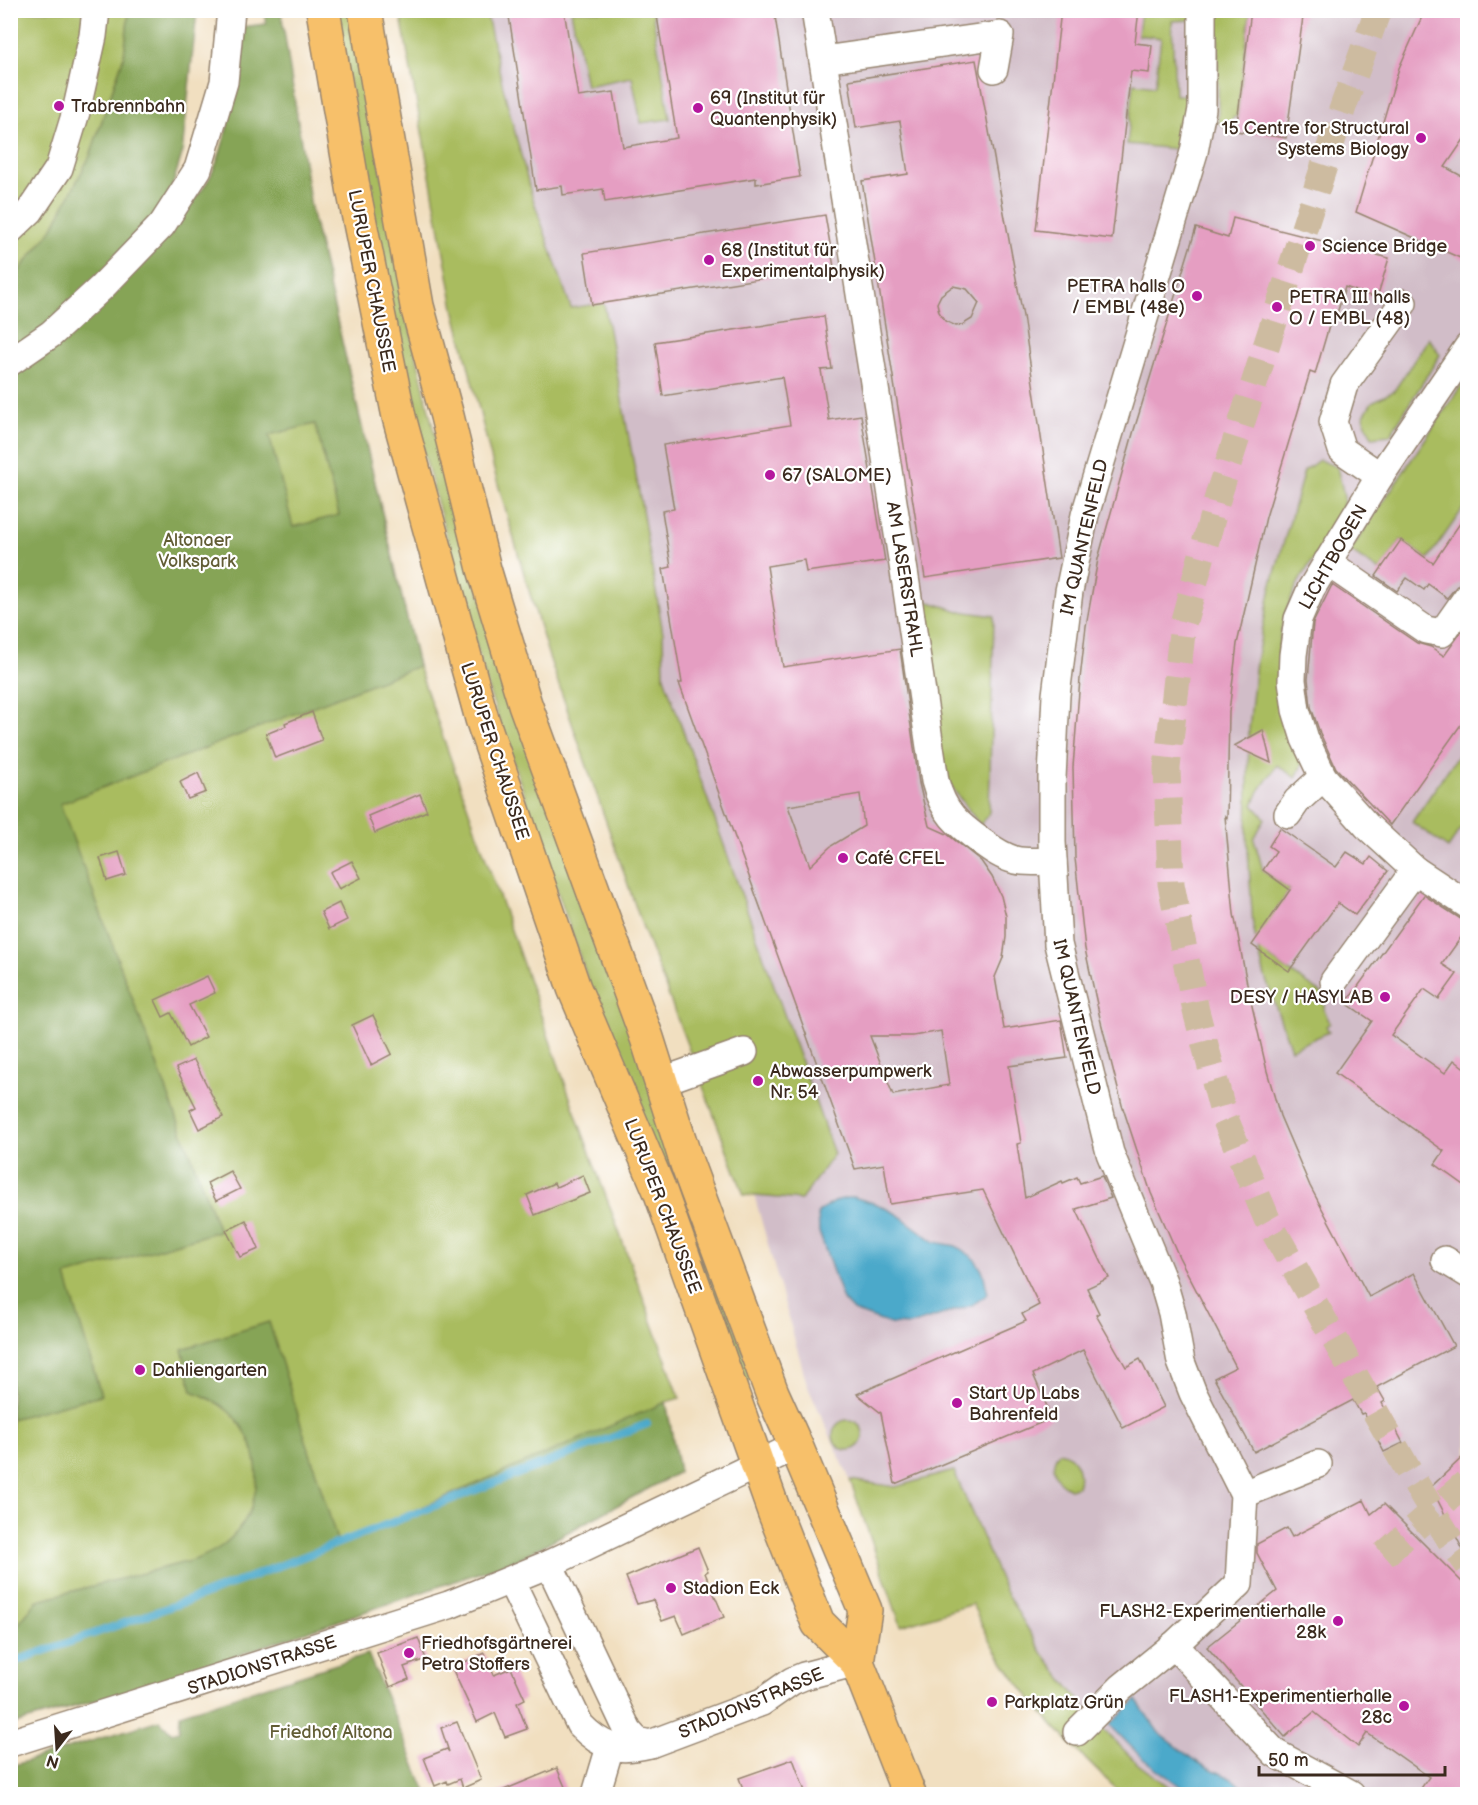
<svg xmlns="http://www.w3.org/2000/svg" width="1478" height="1805" font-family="'Balsamiq Sans',sans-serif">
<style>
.industrial{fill:#d1bdc8}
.green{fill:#a9bc5f;stroke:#72733e;stroke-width:1.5}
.forest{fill:#86a456;stroke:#60673a;stroke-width:1.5;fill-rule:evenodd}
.water{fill:#4ca9ca;stroke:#446a74;stroke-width:1.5}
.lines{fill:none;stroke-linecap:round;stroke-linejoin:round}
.stream{stroke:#4ca9ca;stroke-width:8}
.building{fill:#e59ec2;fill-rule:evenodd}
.minor-tunnel{stroke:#cdbba0;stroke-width:27;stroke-dasharray:27 14;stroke-linecap:butt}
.minor-casing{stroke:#96846f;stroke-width:30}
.major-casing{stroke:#96846f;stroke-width:36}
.minor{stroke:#fff;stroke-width:27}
.major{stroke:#f7c06b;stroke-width:33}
.poi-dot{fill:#b5179e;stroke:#fff;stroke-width:2}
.labels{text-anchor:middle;stroke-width:4.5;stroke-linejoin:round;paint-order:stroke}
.poi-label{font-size:18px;fill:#3b2a1e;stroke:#fff;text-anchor:start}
.street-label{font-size:18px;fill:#3b2a1e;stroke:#fff}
.park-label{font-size:18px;fill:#625d35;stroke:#fff}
</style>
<rect width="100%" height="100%" fill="#fff"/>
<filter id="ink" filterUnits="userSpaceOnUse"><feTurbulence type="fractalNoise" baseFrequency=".0167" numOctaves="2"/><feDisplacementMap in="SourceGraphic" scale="12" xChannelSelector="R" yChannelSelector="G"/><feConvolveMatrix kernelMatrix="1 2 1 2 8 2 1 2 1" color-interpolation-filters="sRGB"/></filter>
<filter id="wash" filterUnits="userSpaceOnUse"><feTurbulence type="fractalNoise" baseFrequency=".008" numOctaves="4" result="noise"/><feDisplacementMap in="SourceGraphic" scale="24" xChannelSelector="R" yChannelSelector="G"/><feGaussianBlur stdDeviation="1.35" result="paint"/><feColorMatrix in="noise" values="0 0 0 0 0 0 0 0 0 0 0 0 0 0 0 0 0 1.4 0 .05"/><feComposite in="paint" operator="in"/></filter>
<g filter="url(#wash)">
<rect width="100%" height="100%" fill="#f1dfc0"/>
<polygon class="industrial" points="433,11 1467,11 1467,1794 1178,1794 1138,1764 1099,1725 1043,1654 1005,1591 954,1472 895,1487 850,1480 807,1384 717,1062"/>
<g class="green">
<polygon points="11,11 129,11 124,56 90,156 51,231 11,281"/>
<polygon points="336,11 352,11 410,327 437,445 470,564 753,1380 743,1383 595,1001 488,688 426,461 391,312"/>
<polygon points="400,11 486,11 503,87 531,193 571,308 604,303 641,503 663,633 664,677 834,1154 801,1200 744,1195 643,928 548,654 524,574 494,470 454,308"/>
<polygon points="571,11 652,11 670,119 641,123 632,77 586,86"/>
<polygon points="1141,11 1191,11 1192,20 1172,21 1175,95 1195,95 1184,150 1127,144 1134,83 1155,86 1161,38 1138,35"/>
<polygon points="1218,11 1235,11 1250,14 1237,117 1233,117 1230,130 1218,122"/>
<polygon points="312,214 418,666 579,1123 680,1398 666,1402 679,1472 516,1560 156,1683 11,1725 11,400"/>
<polygon points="1429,338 1440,355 1390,435 1372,437 1363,417 1372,402 1394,391"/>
<polygon points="1467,377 1467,503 1428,559 1401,540 1380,571 1350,551"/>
<path d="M1319 460 1337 467C1339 477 1343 488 1344 498 1344 518 1312 560 1301 578 1295 588 1290 601 1286 612 1268 664 1285 714 1302 764L1296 778 1277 765 1259 791 1253 805 1265 818 1254 839 1263 870 1290 890 1260 935 1270 958 1324 995V1010L1330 1023 1326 1026 1329 1032 1291 1049 1265 977 1253 927 1247 835 1248 784 1249 730 1256 661 1271 587 1304 471Z"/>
<polygon points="923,600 959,611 994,616 989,812 986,818 980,825 950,785 942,759 919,604"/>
<polygon points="1467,742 1467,820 1448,848 1412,822"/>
<circle cx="848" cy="1435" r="15"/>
<path d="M1059 1452C1076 1455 1082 1471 1077 1487L1070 1489C1054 1482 1048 1466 1059 1452Z"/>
<path d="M954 1471 1005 1591 1043 1654 1099 1725 1138 1764 1178 1794H1122C1077 1753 1034 1708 1000 1657 989 1641 981 1622 972 1604L901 1626 850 1480 895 1487Z"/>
</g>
<g class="forest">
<path d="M129 11H197L182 154 169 197 182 207C187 204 194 201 197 196 231 159 235 75 241 27L266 24 264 11H281L312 214 418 666 60 804 219 1231 66 1276 101 1395 11 1419V281L51 231 90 156 124 56ZM315 424 339 515 293 527 269 435Z"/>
<path d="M269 1322 338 1543 666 1402 679 1472 516 1560 156 1683 11 1725V1628L16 1627 38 1600 194 1560C204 1556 214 1552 223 1545 265 1513 269 1447 228 1411 218 1402 205 1396 192 1391L182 1349Z"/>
<polygon points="368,1654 427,1794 11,1794 11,1766 159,1720 172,1733 179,1731 180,1714"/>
</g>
<g class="water">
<polygon points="853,1197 877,1204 897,1214 935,1242 956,1246 974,1258 983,1272 988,1294 972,1305 910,1325 890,1324 853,1311 843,1300 819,1232 818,1212 838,1200"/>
<polygon points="1136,1700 1159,1733 1199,1763 1233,1779 1245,1791 1265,1794 1191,1794 1142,1758 1110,1725"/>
</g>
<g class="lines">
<polyline class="stream" points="10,1663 201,1596 647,1424"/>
</g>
<g id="blocks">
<g class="building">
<polygon points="508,10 564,10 578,97 614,92 623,147 677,138 656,10 774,10 800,177 756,184 756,178 605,202 603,189 563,195 562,186 536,190"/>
<polygon points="1061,10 1139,10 1135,43 1152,45 1149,73 1131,71 1112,239 1036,230"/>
<polygon points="1251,10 1304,10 1286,138 1236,131"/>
<polygon points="1425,10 1452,10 1467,22 1467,135 1445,167 1467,179 1467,261 1356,212 1399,68"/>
<path d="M976 60 1023 316 1059 558 925 578 862 181 908 174 900 121 856 128 849 80ZM953 286 967 289 979 303 972 319 962 325 956 326 945 321 939 312 937 303 941 295Z"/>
<polygon points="825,215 834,267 592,305 584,253"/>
<polygon points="1233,218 1389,258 1377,298 1345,287 1336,317 1332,316 1315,374 1310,372 1266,517 1237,644 1229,712 1227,818 1225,816 1234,914 1247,984 1267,1071 1280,1116 1310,1186 1369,1297 1414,1273 1454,1346 1377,1387 1385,1401 1382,1403 1403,1443 1384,1452 1364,1413 1361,1414 1353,1400 1254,1452 1214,1378 1236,1367 1179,1257 1151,1193 1122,1105 1100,1018 1085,949 1075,858 1073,767 1080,679 1086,626 1098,559 1134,430 1196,228 1228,238"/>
<path d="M824 316 832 369 821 370 829 420 861 415 885 561 806 572 804 560 767 566 783 667 900 649 919 783 929 826 947 834 981 861 992 877 1001 896 1006 916V937L1003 958 995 977 1004 1029 1061 1020 1067 1058 1009 1066 1021 1143 1017 1144 1025 1198 1062 1181 1063 1183 1077 1177 1080 1183 1102 1176 1111 1198 1076 1209 1109 1278 1087 1288 1099 1313 1096 1315 1126 1367 1140 1359 1164 1407 1123 1428 1083 1350 1033 1374 1052 1418 895 1484 881 1413 857 1394 1026 1321 1022 1314 1039 1305 983 1190 890 1204 884 1164 855 1169 679 683H682L663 569 671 567 662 511 674 509 663 445 790 425 782 377 663 396 655 342ZM860 794 864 826 831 846 810 866 788 806ZM941 1031 949 1085 893 1095 870 1036H913Z"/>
<polygon points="1467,513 1467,581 1461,582 1456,587 1447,598 1428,584 1424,590 1407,578 1397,591 1376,576 1401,540 1433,563"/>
<polygon points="1332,585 1417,643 1431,647 1444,656 1467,624 1467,716 1390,825 1336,768 1320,733 1311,707 1308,679 1313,623"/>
<polygon points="312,712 322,740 275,758 266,734 286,726 285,723"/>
<polygon points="1263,730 1271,763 1234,746"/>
<polygon points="198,773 206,792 188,799 180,782"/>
<polygon points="420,794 427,811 375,833 368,816"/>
<polygon points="1280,828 1336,867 1347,852 1366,864 1371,857 1388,871 1355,915 1338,903 1289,971 1252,945 1290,890 1263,870 1276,851 1269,846"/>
<polygon points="119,852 126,875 107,881 100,858"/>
<polygon points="352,861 361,878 339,889 330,872"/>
<polygon points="1424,895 1467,923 1467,929 1442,964 1457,974 1439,999 1424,989 1391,1035 1445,1073 1454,1060 1467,1070 1467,1187 1435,1164 1444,1151 1335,1073 1372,1021 1346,1003"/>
<polygon points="339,903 347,920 329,929 321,912"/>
<polygon points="207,976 215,993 189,1005 206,1037 188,1047 171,1013 163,1017 155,1000"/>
<polygon points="373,1015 392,1054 371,1065 352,1025"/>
<polygon points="194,1060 223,1117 199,1129 190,1110 196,1107 176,1068"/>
<polygon points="230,1171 240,1189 216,1201 207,1183"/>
<polygon points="583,1175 590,1193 535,1215 527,1195 554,1183 556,1187"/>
<polygon points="246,1220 259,1249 240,1257 226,1230"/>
<polygon points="1467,1453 1467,1558 1431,1487"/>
<polygon points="1364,1500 1371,1514 1384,1504 1467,1587 1467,1781 1462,1794 1417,1794 1429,1777 1367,1733 1358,1747 1314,1712 1285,1737 1207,1647 1277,1591 1257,1553 1257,1544 1287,1528 1292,1537"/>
<polygon points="698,1547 708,1571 705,1573 724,1617 684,1634 676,1616 662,1621 653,1600 637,1604 626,1577"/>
<polygon points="418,1638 426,1659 404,1667 409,1679 390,1687 377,1653"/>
<polygon points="484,1653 494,1675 511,1668 525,1699 517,1703 527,1729 505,1737 495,1713 477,1722 452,1668"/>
<polygon points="457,1722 481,1780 463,1788 460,1779 448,1784 447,1781 435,1786 424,1758 447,1749 449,1752 441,1728"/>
<polygon points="793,1759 806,1794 745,1794 739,1778"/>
<polygon points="557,1768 568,1794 494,1794"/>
</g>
</g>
</g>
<g filter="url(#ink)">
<use href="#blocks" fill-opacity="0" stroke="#96846f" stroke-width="1.5"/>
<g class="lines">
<g class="minor-tunnel">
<polyline points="1378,10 1342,110 1219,493 1183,624 1167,768 1171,884 1196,1011 1224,1116 1267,1219 1413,1479 1452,1543 1468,1565"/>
<polyline points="1384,1555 1468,1481"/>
</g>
<g class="minor-casing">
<g id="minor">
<path d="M815 10 906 584 935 781C943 812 957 824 982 842 993 850 1003 857 1015 860 1027 863 1041 861 1053 861"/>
<polyline points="1202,10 1202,109 1194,152 1085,515 1069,591 1056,695 1052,778 1052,842 1058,944 1110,1153 1163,1282 1172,1313 1181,1362 1193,1393 1244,1494 1239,1584 1174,1645 1275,1753 1351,1794"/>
<polyline points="823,60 1000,35 994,69"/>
<polyline points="10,230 30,211 59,168 76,112 93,36 96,10"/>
<polyline points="1468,347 1380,476 1311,589 1298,619 1293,655 1292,680 1296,710 1305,739 1323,777 1367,826 1415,870 1468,905"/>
<polyline points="10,362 51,334 101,288 162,225 198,169 224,82 231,10"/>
<polyline points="1380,476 1342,450 1333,422 1344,385 1403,303"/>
<polyline points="1327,562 1426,630 1442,633 1468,596"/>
<polyline points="1288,814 1297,801 1323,777"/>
<polyline points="1334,981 1415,870"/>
<polyline points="660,1082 744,1052"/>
<polyline points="1445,1260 1468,1274"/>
<polyline points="1244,1494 1318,1464"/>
<polyline points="549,1564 628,1731 637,1741 650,1744"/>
<path d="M511 1581 580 1725C602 1748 619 1752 650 1744L762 1702 792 1681 804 1676 857 1662"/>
<polyline points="1077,1732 1121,1688 1174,1645"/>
<polyline points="10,1743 449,1605 549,1564 796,1446"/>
<polyline points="596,1794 610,1747"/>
</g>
</g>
<g class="major-casing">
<g id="major">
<polyline points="323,10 354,193 399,417 482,719 574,988 660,1191 775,1514 818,1623 857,1662 909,1794"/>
<polyline points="365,10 417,306 447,416 484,569 525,704 647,1038 687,1164 772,1393 796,1446 865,1610 857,1662"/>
</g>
</g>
<use href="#minor" class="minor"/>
<use href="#major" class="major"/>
</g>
</g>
<g class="poi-dot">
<circle cx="59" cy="106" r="6"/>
<circle cx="698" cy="108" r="6"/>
<circle cx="1421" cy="138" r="6"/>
<circle cx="1310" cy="246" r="6"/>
<circle cx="709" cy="260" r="6"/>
<circle cx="1197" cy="296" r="6"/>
<circle cx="1277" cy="307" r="6"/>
<circle cx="770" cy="475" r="6"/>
<circle cx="843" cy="858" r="6"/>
<circle cx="1385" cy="997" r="6"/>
<circle cx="758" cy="1081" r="6"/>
<circle cx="140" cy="1370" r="6"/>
<circle cx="957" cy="1403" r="6"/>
<circle cx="671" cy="1588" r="6"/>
<circle cx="1338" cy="1621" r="6"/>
<circle cx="409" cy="1653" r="6"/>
<circle cx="992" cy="1702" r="6"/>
<circle cx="1404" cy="1706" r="6"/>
</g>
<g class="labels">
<g class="poi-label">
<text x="710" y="104">69 (Institut für<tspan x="710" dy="21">Quantenphysik)</tspan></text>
<text x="71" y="112">Trabrennbahn</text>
<text x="1409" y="134" text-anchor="end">15 Centre for Structural<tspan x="1409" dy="21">Systems Biology</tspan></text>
<text x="1322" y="252">Science Bridge</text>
<text x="721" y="256">68 (Institut für<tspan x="721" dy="21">Experimentalphysik)</tspan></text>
<text x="1185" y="292" text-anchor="end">PETRA halls O<tspan x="1185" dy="21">/ EMBL (48e)</tspan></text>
<text x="1289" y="303">PETRA III halls<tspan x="1289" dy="21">O / EMBL (48)</tspan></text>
<text x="782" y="481">67 (SALOME)</text>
<text x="855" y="864">Café CFEL</text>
<text x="1373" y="1003" text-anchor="end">DESY / HASYLAB</text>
<text x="770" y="1077">Abwasserpumpwerk<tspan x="770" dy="21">Nr. 54</tspan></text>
<text x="152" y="1376">Dahliengarten</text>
<text x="969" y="1399">Start Up Labs<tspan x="969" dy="21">Bahrenfeld</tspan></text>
<text x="683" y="1594">Stadion Eck</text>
<text x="1326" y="1617" text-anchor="end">FLASH2-Experimentierhalle<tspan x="1326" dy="21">28k</tspan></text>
<text x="421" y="1649">Friedhofsgärtnerei<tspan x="421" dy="21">Petra Stoffers</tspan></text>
<text x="1392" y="1702" text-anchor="end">FLASH1-Experimentierhalle<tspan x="1392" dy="21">28c</tspan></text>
<text x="1004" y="1708">Parkplatz Grün</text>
</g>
<g class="street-label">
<text transform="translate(372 281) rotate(79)" y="6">LURUPER CHAUSSEE</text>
<text transform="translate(1084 537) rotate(-77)" y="6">IM QUANTENFELD</text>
<text transform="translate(1333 557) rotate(-60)" y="6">LICHTBOGEN</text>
<text transform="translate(905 579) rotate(81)" y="6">AM LASERSTRAHL</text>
<text transform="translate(495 751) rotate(72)" y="6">LURUPER CHAUSSEE</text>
<text transform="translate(1077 1017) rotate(77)" y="6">IM QUANTENFELD</text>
<text transform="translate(663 1206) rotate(69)" y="6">LURUPER CHAUSSEE</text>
<text transform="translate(262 1665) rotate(-18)" y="6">STADIONSTRASSE</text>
<text transform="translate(751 1703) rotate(-23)" y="6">STADIONSTRASSE</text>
</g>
<g class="park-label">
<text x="197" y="546">Altonaer<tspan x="197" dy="21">Volkspark</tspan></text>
<text x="331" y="1738">Friedhof Altona</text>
</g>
</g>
<rect width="1478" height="1805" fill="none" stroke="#fff" stroke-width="36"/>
<g transform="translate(57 1748) rotate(197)" stroke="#ffffff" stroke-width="4.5" paint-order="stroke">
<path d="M0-4.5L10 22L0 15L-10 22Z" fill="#3b2a1e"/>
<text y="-9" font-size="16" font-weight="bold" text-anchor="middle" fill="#3b2a1e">N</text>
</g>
<path d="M1259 1766v9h186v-9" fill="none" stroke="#3b2a1e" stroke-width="3"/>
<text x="1268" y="1766" font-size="18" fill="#3b2a1e" stroke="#ffffff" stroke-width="4.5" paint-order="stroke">50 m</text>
</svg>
